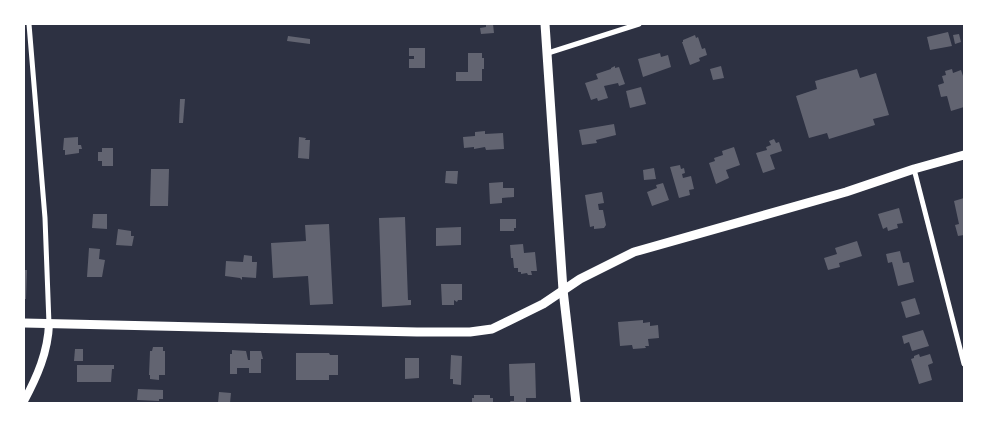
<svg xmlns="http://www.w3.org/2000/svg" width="988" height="427" font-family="'Fira Sans',sans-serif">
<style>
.building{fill:#626471}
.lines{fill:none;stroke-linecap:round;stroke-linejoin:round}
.minor{stroke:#fff;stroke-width:5}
.tertiary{stroke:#fff;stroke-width:8}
.secondary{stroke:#fff;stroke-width:9}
</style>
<rect width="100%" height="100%" fill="#2d3142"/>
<g class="building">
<polygon points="486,24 493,24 494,33 481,34 480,28 486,27"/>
<polygon points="948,32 952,46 930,50 927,37"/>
<polygon points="959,34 961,42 955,44 953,35"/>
<polygon points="695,35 696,38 698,37 702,49 705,48 707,55 699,58 700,61 690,65 682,42 683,42 683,40"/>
<polygon points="288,36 310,39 310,44 287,41"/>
<polygon points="409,48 425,48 425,68 409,68 409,59 414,59 414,56 409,56"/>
<polygon points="468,53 482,53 482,58 484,58 484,69 482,69 482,81 456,81 456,72 468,72"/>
<polygon points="660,53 661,57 668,55 671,67 643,77 638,59"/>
<polygon points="615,66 615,68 619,67 625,84 619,86 618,83 604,86 608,98 598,101 597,98 591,100 585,83 598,79 596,74 611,69 611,68"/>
<polygon points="721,66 724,78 713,80 710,69"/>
<polygon points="857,69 860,78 876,73 889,115 873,119 875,125 829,139 827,133 809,138 796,96 817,89 815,81"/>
<polygon points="952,69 953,73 961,70 964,79 964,107 951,111 947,96 941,97 938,85 944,83 942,76 946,75 945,71"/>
<polygon points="641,87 646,104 630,108 626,91"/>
<polygon points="180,99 185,99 183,123 179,123"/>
<polygon points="614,124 616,135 596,140 597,143 582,145 579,130"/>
<polygon points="485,131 485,134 503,133 504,149 486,150 485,147 474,149 474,147 464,148 463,137 475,136 475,132"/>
<polygon points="78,137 78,145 81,145 82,149 79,149 79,153 65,155 65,150 63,150 64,138"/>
<polygon points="299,137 306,138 305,140 310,140 309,159 298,158"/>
<polygon points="774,139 776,143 779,142 782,151 770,155 775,169 763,173 756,153 767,150 766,147 771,145 769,141"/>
<polygon points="734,147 740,165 726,170 729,178 716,184 709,163 715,161 714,158 723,155 722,151"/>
<polygon points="102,148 113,148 113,166 102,166 102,161 98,161 98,152 102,152"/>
<polygon points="680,165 681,169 684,168 685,173 682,174 683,178 691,176 694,189 689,190 690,195 679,198 670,167"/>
<polygon points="654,168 656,179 644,180 643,170"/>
<polygon points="151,169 169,169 168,206 150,206"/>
<polygon points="446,171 458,171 457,184 445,183"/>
<polygon points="503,182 503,188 514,188 514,197 502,198 502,203 490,204 489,183"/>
<polygon points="663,183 669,200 652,206 647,192 657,188 656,185"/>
<polygon points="602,192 604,203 598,204 599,210 603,210 606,225 604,228 594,229 594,226 590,227 585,195"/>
<polygon points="964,198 964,235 958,236 955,225 959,224 954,201"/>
<polygon points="899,208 903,223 897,224 898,228 888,231 887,227 883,229 878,214"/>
<polygon points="93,214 107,214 107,229 92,228"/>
<polygon points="405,217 408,300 411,300 411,305 382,307 379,218"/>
<polygon points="500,219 516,219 516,228 514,228 514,231 500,231"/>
<polygon points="329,224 333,304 310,305 308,276 273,278 271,243 306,241 305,225"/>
<polygon points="461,227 461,245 436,246 436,228"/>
<polygon points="118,229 131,231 131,236 134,236 132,246 116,245"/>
<polygon points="857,241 862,256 839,263 840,267 828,270 824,258 837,254 835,248"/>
<polygon points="523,244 524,253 535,252 537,271 531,271 532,275 528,275 527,273 521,274 521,272 518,272 518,268 514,268 513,258 511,258 510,245"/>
<polygon points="89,248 100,249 99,259 105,260 102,277 87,277"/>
<polygon points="900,251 903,263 909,262 914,282 898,286 892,262 888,263 886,254"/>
<polygon points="244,255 252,256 252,262 257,262 256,278 242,277 242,280 240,278 225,276 226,261 243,262"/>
<polygon points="24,270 27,270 26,299 24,299"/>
<polygon points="441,284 462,284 462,300 458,300 457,302 454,300 454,305 442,305"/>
<polygon points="915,298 920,314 906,318 901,302"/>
<polygon points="643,320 643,323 650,322 650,326 658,325 659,338 648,339 649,346 645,346 646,348 633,349 632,345 620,346 618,322"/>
<polygon points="923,330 929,346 912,351 909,342 904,344 902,336"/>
<polygon points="153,347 163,347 163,351 165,351 165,375 159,375 159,380 150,379 150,375 149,375 150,351 152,351"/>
<polygon points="75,349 83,349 83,361 74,361"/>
<polygon points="232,350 246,351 248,360 250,360 250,351 261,351 263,359 261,359 261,373 249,373 249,368 237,368 237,374 230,374 230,354 232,354"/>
<polygon points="296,353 329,353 330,355 338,355 338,375 329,375 329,380 296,380"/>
<polygon points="919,354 920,357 930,354 933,363 928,365 932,380 919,384 911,359 914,358 914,356"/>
<polygon points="451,355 462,356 461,385 453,384 453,379 450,379"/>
<polygon points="405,358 419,358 419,378 405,379"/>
<polygon points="535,363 536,398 526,398 526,403 511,403 510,401 514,401 514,396 510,396 509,364"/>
<polygon points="77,365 114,365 114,369 112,369 111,382 77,382"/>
<polygon points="138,389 163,390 163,399 159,399 159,401 137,400"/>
<polygon points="219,392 231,393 230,403 218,403"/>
<polygon points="474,395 490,395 490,398 493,398 493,403 472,403 472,398 474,398"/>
</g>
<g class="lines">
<g class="minor">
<polyline points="29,24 45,218 49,324"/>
<polyline points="548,53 639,24"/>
<polyline points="914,169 964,364"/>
</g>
<path class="tertiary" d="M24 401C37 377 48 352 49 324"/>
<g class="secondary">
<polyline points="545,24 563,290 576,403"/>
<polyline points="24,323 417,332 470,332 492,329 543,304 580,279 634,252 846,192 914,169 964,155"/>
</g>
</g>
<rect width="988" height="427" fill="none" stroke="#ffffff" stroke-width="50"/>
</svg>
